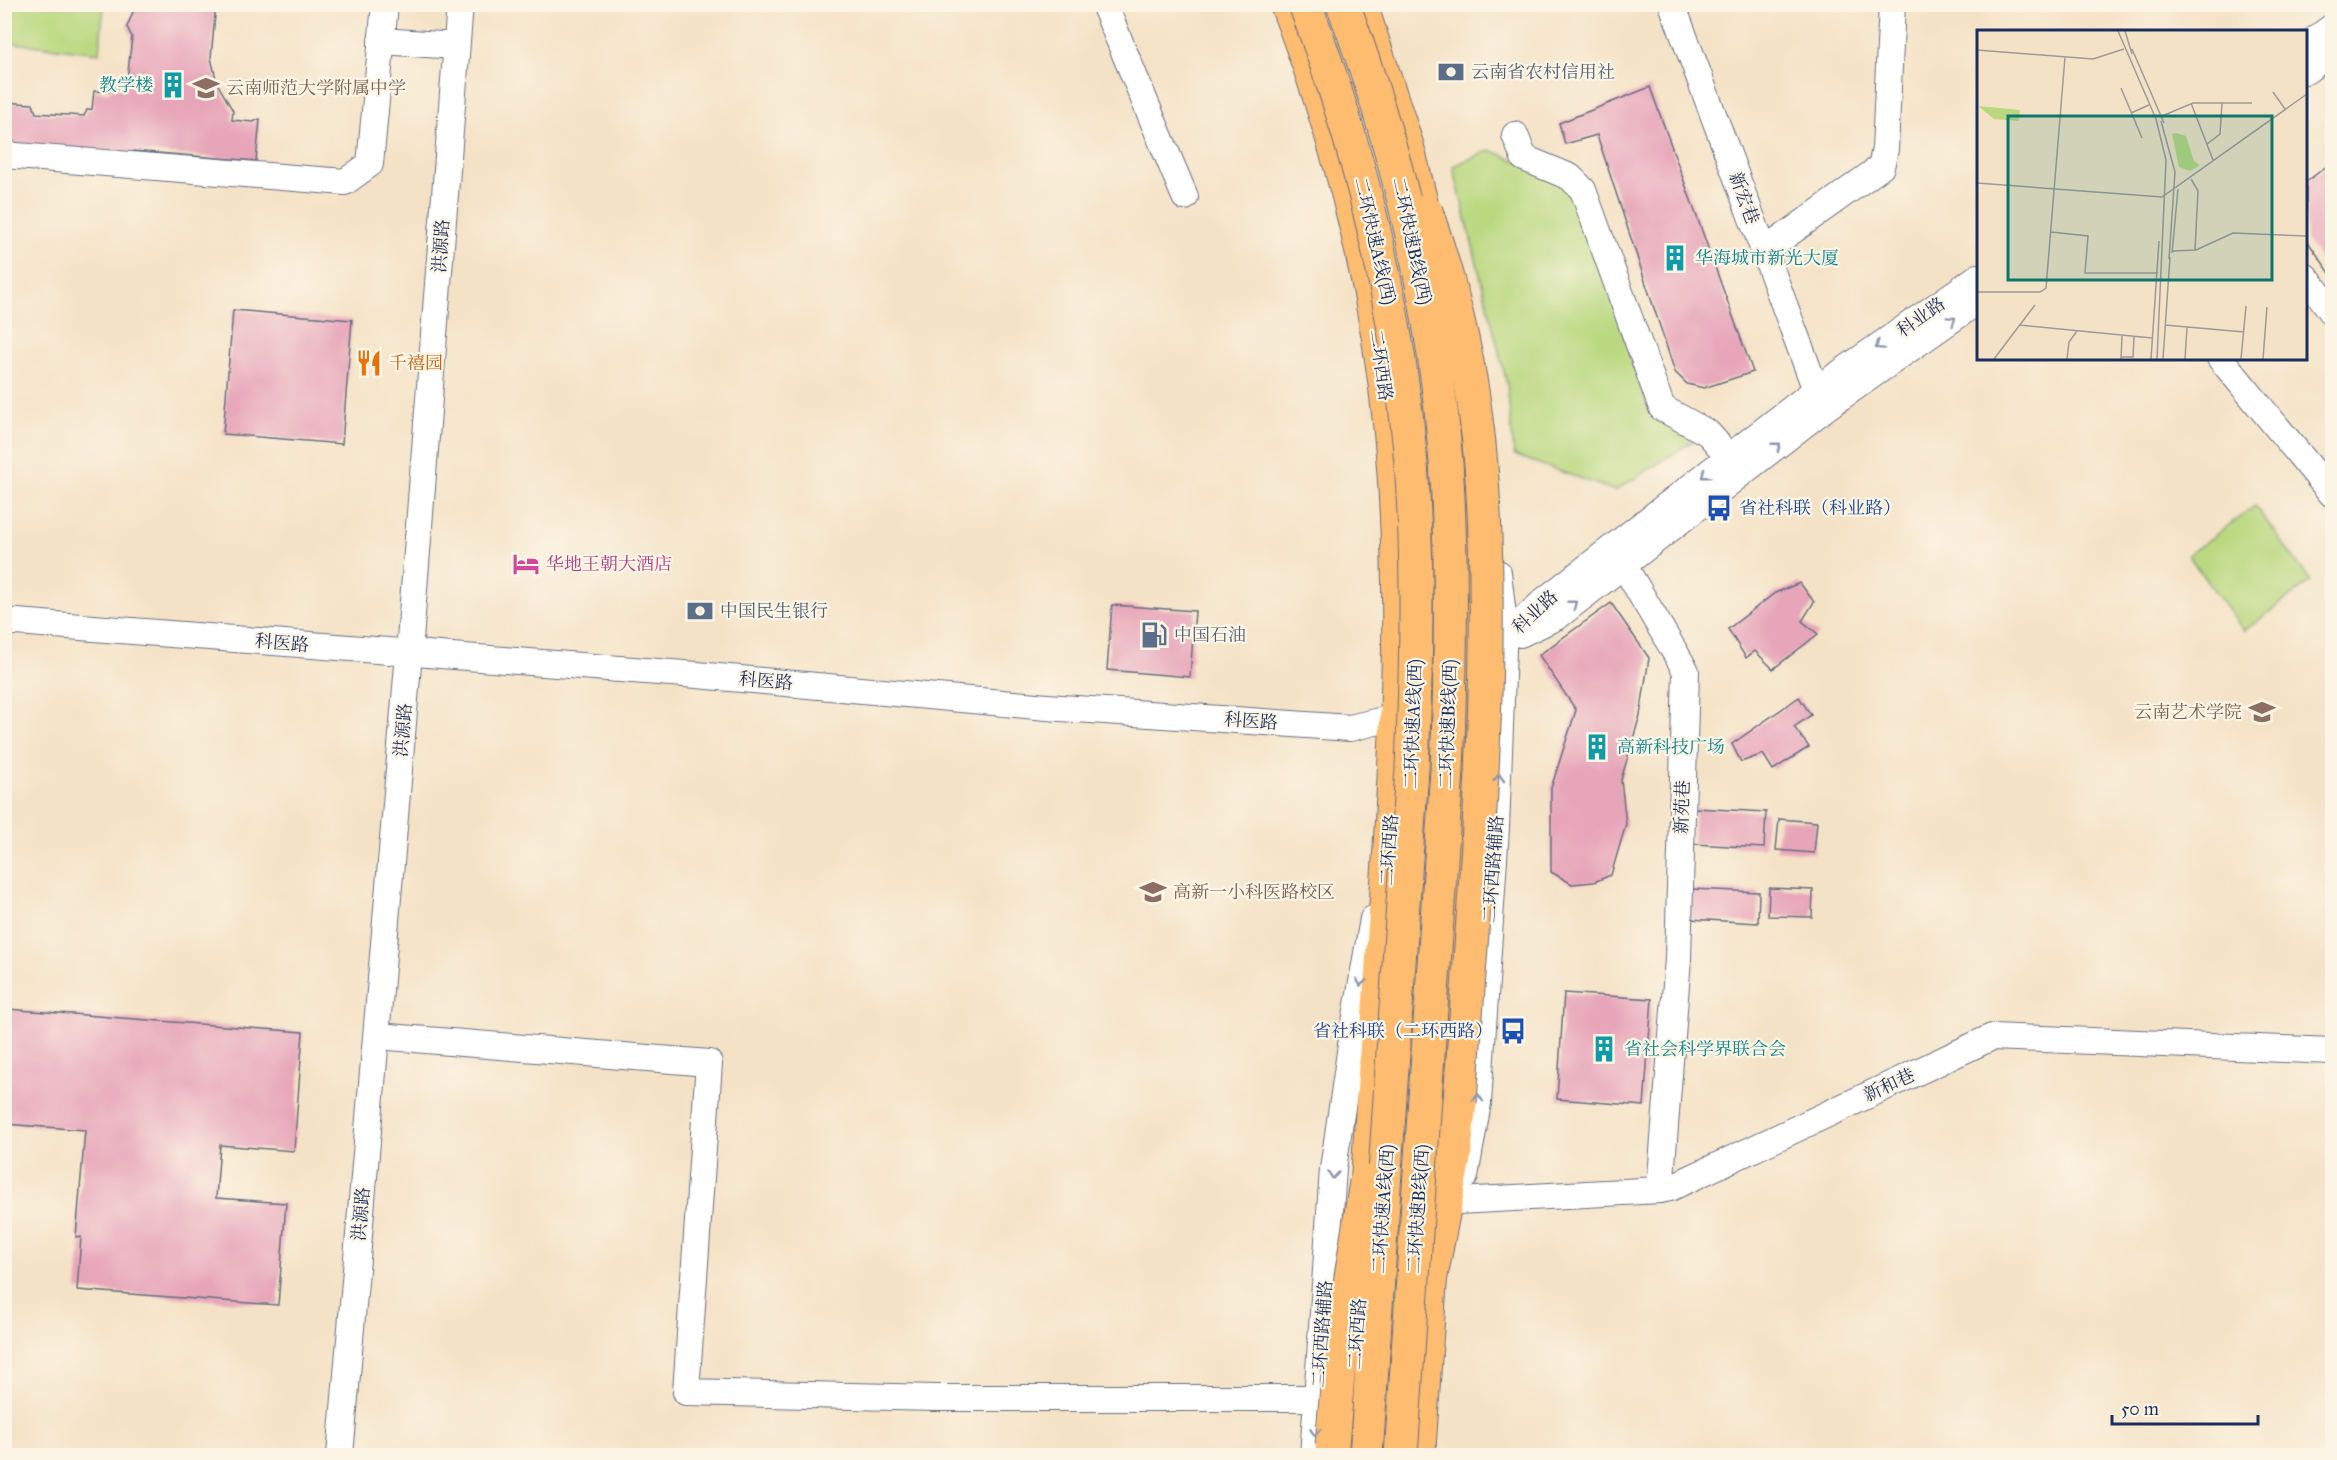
<svg xmlns="http://www.w3.org/2000/svg" width="2337" height="1460" font-family="'IM FELL Great Primer','Noto Serif SC',serif">
<style>
.green{fill:#b9d87f;stroke:#6a846e;stroke-width:1.5}
.building{fill:#e7a5b9}
.lines{fill:none;stroke-linecap:round;stroke-linejoin:round}
.minor-casing{stroke:#676e82;stroke-width:28}
.major-casing{stroke:#676e82;stroke-width:34}
.highway-casing{stroke:#676e82;stroke-width:35}
.minor{stroke:#fff;stroke-width:26}
.major{stroke:#febc70;stroke-width:32}
.highway{stroke:#febc70;stroke-width:33}
.highway-bridge-casing{stroke:#676e82;stroke-width:35;stroke-linecap:butt}
.highway-bridge{stroke:#febc70;stroke-width:33}
.oneway{stroke:#8d97ae}
.labels{text-anchor:middle;stroke-width:4.5;stroke-linejoin:round;paint-order:stroke}
.service-label{font-size:18px;fill:#4e5e75;stroke:#fcf5e5;text-anchor:start}
.culture-label{font-size:18px;fill:#0d838f;stroke:#fcf5e5;text-anchor:start}
.education-label{font-size:18px;fill:#785e54;stroke:#fcf5e5;text-anchor:start}
.street-label{font-size:18px;fill:#1b2f5e;stroke:#fcf5e5}
.food-label{font-size:18px;fill:#c56008;stroke:#fcf5e5;text-anchor:start}
.transit-label{font-size:18px;fill:#164399;stroke:#fcf5e5;text-anchor:start}
.hotel-label{font-size:18px;fill:#b23c85;stroke:#fcf5e5;text-anchor:start}
.inset-road{fill:none;stroke:#9d9a9c;stroke-width:1.5}
.view{fill:#0f766e;fill-opacity:0.15;stroke:#0f766e;stroke-width:3}
.inset-edge{fill:none;stroke:#1b2f5e;stroke-width:3}
</style>
<rect width="100%" height="100%" fill="#fcf5e5"/>
<filter id="ink" filterUnits="userSpaceOnUse"><feTurbulence type="fractalNoise" baseFrequency=".0167" numOctaves="2"/><feDisplacementMap in="SourceGraphic" scale="12" xChannelSelector="R" yChannelSelector="G"/><feConvolveMatrix kernelMatrix="1 2 1 2 8 2 1 2 1" color-interpolation-filters="sRGB"/></filter>
<filter id="wash" filterUnits="userSpaceOnUse"><feTurbulence type="fractalNoise" baseFrequency=".008" numOctaves="4" result="noise"/><feDisplacementMap in="SourceGraphic" scale="24" xChannelSelector="R" yChannelSelector="G"/><feGaussianBlur stdDeviation="1.35" result="paint"/><feColorMatrix in="noise" values="0 0 0 0 0 0 0 0 0 0 0 0 0 0 0 0 0 1.4 0 .05"/><feComposite in="paint" operator="in"/></filter>
<g filter="url(#wash)">
<rect width="100%" height="100%" fill="#f4e2c6"/>
<g class="green">
<polygon points="5,4 104,5 99,53 5,42"/>
<polygon points="1490,150 1574,184 1647,405 1701,436 1615,491 1514,455 1507,384 1453,166"/>
<polygon points="2255,506 2311,581 2244,631 2188,555"/>
</g>
<g id="blocks">
<g class="building">
<polygon points="136,4 216,4 211,58 217,83 233,111 232,120 253,122 260,119 256,161 134,151 134,159 8,148 9,140 4,140 4,102 33,104 36,113 84,116 87,110 92,109 94,91 109,92 113,87 126,89 132,37 127,27"/>
<polygon points="1650,87 1753,372 1704,388 1687,384 1675,372 1597,135 1565,144 1559,123"/>
<polygon points="2332,162 2332,276 2306,239 2306,182"/>
<polygon points="233,310 352,320 342,444 223,434"/>
<polygon points="1800,583 1814,602 1802,621 1818,634 1773,669 1755,651 1746,658 1728,629 1775,593"/>
<polygon points="1611,603 1649,658 1640,715 1621,780 1626,824 1611,875 1594,882 1572,884 1551,872 1551,788 1576,710 1539,655"/>
<polygon points="1112,605 1195,611 1190,677 1107,670"/>
<polygon points="1799,697 1811,715 1794,727 1809,747 1773,770 1763,754 1741,762 1732,744"/>
<polygon points="1695,808 1766,812 1764,848 1693,844"/>
<polygon points="1779,819 1817,822 1814,853 1776,850"/>
<polygon points="1769,888 1813,890 1812,917 1768,916"/>
<polygon points="1691,889 1759,892 1758,923 1690,919"/>
<polygon points="1564,993 1652,999 1644,1106 1557,1099"/>
<polygon points="4,1005 7,1009 303,1032 294,1151 220,1145 216,1198 286,1203 278,1305 77,1290 81,1237 76,1237 85,1130 4,1124"/>
</g>
</g>
</g>
<g filter="url(#ink)">
<use href="#blocks" fill-opacity="0" stroke="#676e82" stroke-width="1.5"/>
<g class="lines">
<g class="minor-casing">
<g id="minor">
<polyline points="1104,4 1185,197"/>
<polyline points="1672,4 1816,390"/>
<polyline points="381,41 456,46"/>
<polyline points="2306,46 2332,27"/>
<polyline points="2306,71 2332,52"/>
<polyline points="1515,135 1524,158 1570,177 1583,190 1662,408 1708,433 1729,457"/>
<polyline points="4,155 345,182 370,164 385,4"/>
<polyline points="1763,252 1881,167 1885,149 1892,4"/>
<polyline points="2306,277 2332,312"/>
<polyline points="2220,358 2332,494"/>
<polyline points="1623,564 1686,671 1678,959 1660,1190"/>
<polyline points="4,621 697,675 1047,707 1350,728 1396,717 1410,708"/>
<polyline points="1520,634 1558,616 1828,406 1978,301"/>
<polyline points="1476,664 1545,600 1729,457 1816,390 1978,277"/>
<polyline points="377,1036 709,1063 686,1392 936,1398 1317,1398"/>
<polyline points="1465,1176 1478,1103 1496,828 1504,624 1498,573"/>
<polyline points="1458,1201 1660,1190 1670,1188 1992,1037 2332,1051"/>
<polyline points="340,1456 409,653 460,4"/>
<polyline points="1313,1456 1333,1169 1351,1045 1373,919"/>
</g>
</g>
<g class="major-casing">
<g id="major">
<path d="M1286 4C1339 142 1376 285 1390 432 1405 587 1397 743 1386 897 1379 1001 1372 1105 1365 1209"/>
<polyline points="1361,4 1408,147 1430,236"/>
<path d="M1438 1166C1445 1068 1452 970 1458 872 1469 710 1477 545 1455 383"/>
<polyline points="1349,1456 1355,1364"/>
<polyline points="1419,1456 1433,1248"/>
</g>
</g>
<g class="highway-casing">
<polyline id="highway" points="1431,1276 1454,1158 1460,1102"/>
</g>
<use href="#minor" class="minor"/>
<use href="#major" class="major"/>
<use href="#highway" class="highway"/>
<g class="highway-bridge-casing">
<g id="highway-bridge">
<path d="M1305 4C1361 153 1398 306 1411 464 1419 565 1416 667 1412 769L1366 1456"/>
<path d="M1343 4C1398 151 1434 306 1446 462 1453 565 1451 668 1447 770L1401 1456"/>
<path d="M1426 211C1449 278 1467 348 1476 418 1486 494 1487 572 1486 649 1484 800 1470 951 1460 1102"/>
<polyline points="1332,1445 1341,1340 1366,1182"/>
</g>
</g>
<use href="#highway-bridge" class="highway-bridge"/>
</g>
<defs><path id="oneway-chevron" d="M-2-3.5L2.5 0L-2 3.5" fill="none" stroke-width="1.6" stroke-linecap="round" stroke-linejoin="round" transform="scale(1.5)"/></defs>
<g class="oneway">
<use href="#oneway-chevron" transform="translate(1952 320) rotate(-35)"/>
<use href="#oneway-chevron" transform="translate(1879 346) rotate(145)"/>
<use href="#oneway-chevron" transform="translate(1777 446) rotate(-38)"/>
<use href="#oneway-chevron" transform="translate(1705 475) rotate(142)"/>
<use href="#oneway-chevron" transform="translate(1573 604) rotate(-39)"/>
<use href="#oneway-chevron" transform="translate(1499 778) rotate(-87)"/>
<use href="#oneway-chevron" transform="translate(1361 982) rotate(100)"/>
<use href="#oneway-chevron" transform="translate(1478 1098) rotate(-86)"/>
<use href="#oneway-chevron" transform="translate(1333 1175) rotate(96)"/>
<use href="#oneway-chevron" transform="translate(1315 1432) rotate(94)"/>
</g>
</g>
<defs>
<g id="bank-bare" transform="scale(2.07)"><path d="M-6-4H6V4H-6ZM0-2.3a2.3 2.3 0 1 0 0 4.6a2.3 2.3 0 1 0 0-4.6Z" fill="#5c6f8a" stroke="#fcf5e5" stroke-width="2.5" paint-order="stroke"/></g>
<g id="building-bare" transform="scale(2.07)"><path d="M-4-6H4V6H1V3H-1V6H-4ZM-2.5-4.3h1.7v1.8h-1.7ZM.8-4.3h1.7v1.8H.8ZM-2.5-1h1.7V.8h-1.7ZM.8-1h1.7V.8H.8Z" fill="#0f9aa8" stroke="#fcf5e5" stroke-width="2.5" paint-order="stroke"/></g>
<g id="school-bare" transform="scale(2.07)"><path d="M0-5L7-2L0 1L-7-2ZM-4 1L0 2.5L4 1V4Q0 6-4 4Z" fill="#8d6e63" stroke="#fcf5e5" stroke-width="2.5" paint-order="stroke"/></g>
<g id="restaurant-bare" transform="scale(2.07)"><path d="M-5-6h1v4h1v-4h1v4h1v-4h1v5L-1.5 .5V6h-2V.5L-5-1ZM5-6V6H3V1.5H1.5Q1.5-4 5-6Z" fill="#e8710a" stroke="#fcf5e5" stroke-width="2.5" paint-order="stroke"/></g>
<g id="bus-bare" transform="scale(2.07)"><path d="M-5-6H5V4H4V6H2V4H-2V6H-4V4H-5ZM-3.5-4V0h7V-4ZM-3.5 1.2v1.5H-2V1.2ZM2 1.2v1.5H3.5V1.2Z" fill="#1a4fb4" stroke="#fcf5e5" stroke-width="2.5" paint-order="stroke"/></g>
<g id="hotel-bare" transform="scale(2.07)"><path d="M-6-4.5h1.5V1H6V5H4.5V3h-9V5H-6ZM-4 0a1.8 1.8 0 1 1 3.6 0ZM.5 0V-2.5h3Q6-2.5 6 0Z" fill="#d1479c" stroke="#fcf5e5" stroke-width="2.5" paint-order="stroke"/></g>
<g id="fuel-bare" transform="scale(2.07)"><path d="M-5.5-6h7V0h2V4h1.3V-2.5L3-4.5l.8-.8L6-3V5H2.5V1h-1V6h-7ZM-4.2-4.7v3.2H.2V-4.7Z" fill="#5c6f8a" stroke="#fcf5e5" stroke-width="2.5" paint-order="stroke"/></g>
<g id="university-bare" transform="scale(2.07)"><path d="M0-5L7-2L0 1L-7-2ZM-4 1L0 2.5L4 1V4Q0 6-4 4Z" fill="#8d6e63" stroke="#fcf5e5" stroke-width="2.5" paint-order="stroke"/></g>
</defs>
<g fill-rule="evenodd">
<use href="#bank-bare" x="1451" y="72"/>
<use href="#building-bare" x="173" y="85"/>
<use href="#school-bare" x="206" y="88"/>
<use href="#building-bare" x="1675" y="258"/>
<use href="#restaurant-bare" x="369" y="363"/>
<use href="#bus-bare" x="1719" y="508"/>
<use href="#hotel-bare" x="526" y="564"/>
<use href="#bank-bare" x="700" y="611"/>
<use href="#fuel-bare" x="1154" y="635"/>
<use href="#university-bare" x="2262" y="712"/>
<use href="#building-bare" x="1597" y="747"/>
<use href="#school-bare" x="1153" y="892"/>
<use href="#bus-bare" x="1513" y="1031"/>
<use href="#building-bare" x="1604" y="1049"/>
</g>
<g class="labels">
<g class="service-label">
<text x="1471" y="78">云南省农村信用社</text>
<text x="720" y="617">中国民生银行</text>
<text x="1174" y="641">中国石油</text>
</g>
<g class="culture-label">
<text x="153" y="91" text-anchor="end">教学楼</text>
<text x="1695" y="264">华海城市新光大厦</text>
<text x="1617" y="753">高新科技广场</text>
<text x="1624" y="1055">省社会科学界联合会</text>
</g>
<g class="education-label">
<text x="226" y="94">云南师范大学附属中学</text>
<text x="2242" y="718" text-anchor="end">云南艺术学院</text>
<text x="1173" y="898">高新一小科医路校区</text>
</g>
<g class="street-label">
<text transform="translate(1744 198) rotate(70)" y="6">新宏巷</text>
<text transform="translate(1375 241) rotate(77)" y="6">二环快速A线(西)</text>
<text transform="translate(1412 241) rotate(78)" y="6">二环快速B线(西)</text>
<text transform="translate(441 246) rotate(-86)" y="6">洪源路</text>
<text transform="translate(1921 317) rotate(-35)" y="6">科业路</text>
<text transform="translate(1381 365) rotate(82)" y="6">二环西路</text>
<text transform="translate(1535 612) rotate(-43)" y="6">科业路</text>
<text transform="translate(282 643) rotate(5)" y="6">科医路</text>
<text transform="translate(766 681) rotate(5)" y="6">科医路</text>
<text transform="translate(1251 721) rotate(4)" y="6">科医路</text>
<text transform="translate(1413 724) rotate(-88)" y="6">二环快速A线(西)</text>
<text transform="translate(1448 724) rotate(-88)" y="6">二环快速B线(西)</text>
<text transform="translate(403 730) rotate(-85)" y="6">洪源路</text>
<text transform="translate(1682 807) rotate(-88)" y="6">新苑巷</text>
<text transform="translate(1389 850) rotate(-86)" y="6">二环西路</text>
<text transform="translate(1493 869) rotate(-86)" y="6">二环西路辅路</text>
<text transform="translate(1889 1085) rotate(-25)" y="6">新和巷</text>
<text transform="translate(1383 1209) rotate(-86)" y="6">二环快速A线(西)</text>
<text transform="translate(1418 1209) rotate(-86)" y="6">二环快速B线(西)</text>
<text transform="translate(361 1214) rotate(-85)" y="6">洪源路</text>
<text transform="translate(1322 1334) rotate(-86)" y="6">二环西路辅路</text>
<text transform="translate(1357 1334) rotate(-86)" y="6">二环西路</text>
</g>
<g class="food-label">
<text x="389" y="369">千禧园</text>
</g>
<g class="transit-label">
<text x="1739" y="514">省社科联（科业路）</text>
<text x="1493" y="1037" text-anchor="end">省社科联（二环西路）</text>
</g>
<g class="hotel-label">
<text x="546" y="570">华地王朝大酒店</text>
</g>
</g>
<g transform="translate(1977 30)">
<rect width="330" height="330" fill="#f4e2c6"/>
<path d="M1 76 43 80 42 91 17 89ZM199 103 209 106 217 131 223 135 213 141 202 137 195 104Z" fill="#b9d87f"/>
<path class="inset-road" d="M141 1 179 89 189 130 180 329M148 1 155 24M155 19 187 93M0 20 116 29 147 19M144 58 165 108M296 62 308 79M214 73 236 130M154 83 172 75M185 86 216 73H275M184 91 198 142 192 229M230 114 243 104 245 73M214 149 221 161 218 220M0 153 185 167 330 64M74 202 111 206 108 243H180M196 221 219 220 256 203 330 206M195 223 201 159M0 262H63L69 258 88 27M42 295 175 308M188 295 267 302M144 327H156L157 307M17 329 58 275M90 329 92 312 100 301M144 329 145 306M174 329 182 211M186 329 193 227M208 329 210 297M264 329 269 276M286 329 290 277"/>
<path class="view" d="M31 86H295V250H31Z"/>
<rect width="330" height="330" class="inset-edge"/>
</g>
<rect width="2337" height="1460" fill="none" stroke="#fcf5e5" stroke-width="24"/>
<path d="M2112 1415v9h146v-9" fill="none" stroke="#1b2f5e" stroke-width="3"/>
<text x="2121" y="1415" font-size="18" fill="#1b2f5e" stroke="#fcf5e5" stroke-width="4.5" paint-order="stroke">50 m</text>
</svg>
